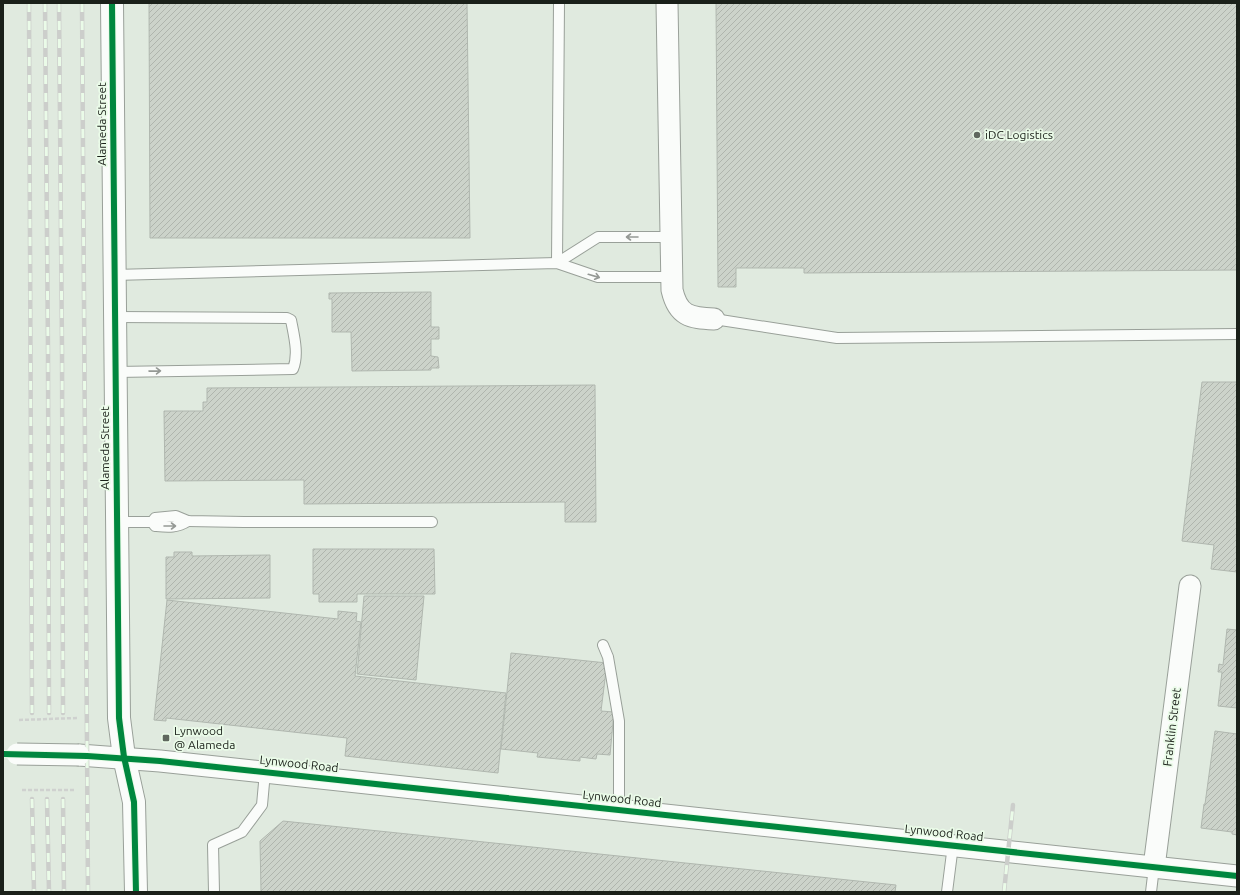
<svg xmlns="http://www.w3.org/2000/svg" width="1240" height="895" font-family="Ubuntu,sans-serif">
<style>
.building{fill:url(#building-hatch);stroke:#b0b7af}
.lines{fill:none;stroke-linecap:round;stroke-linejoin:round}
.service-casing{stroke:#99a099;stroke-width:12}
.minor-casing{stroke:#99a099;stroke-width:23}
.tertiary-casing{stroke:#99a099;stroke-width:24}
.path{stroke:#cfd1cf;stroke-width:2.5;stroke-dasharray:4 2;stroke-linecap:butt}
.service{stroke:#fafcfa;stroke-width:10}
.minor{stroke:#fafcfa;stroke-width:21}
.tertiary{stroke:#fafcfa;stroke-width:22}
.rail-casing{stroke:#cccecb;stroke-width:4.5}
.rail{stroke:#eafbe8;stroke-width:3;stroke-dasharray:9;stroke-linecap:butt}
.minor-bridge-casing{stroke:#99a099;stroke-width:23;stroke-linecap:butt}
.minor-bridge{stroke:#fafcfa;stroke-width:21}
.cycleway-casing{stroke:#eafbe8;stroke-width:8}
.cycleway{stroke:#00873e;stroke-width:6}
.oneway{stroke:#959995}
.poi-dot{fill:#5f675e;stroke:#eafbe8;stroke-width:1.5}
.labels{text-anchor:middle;stroke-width:3.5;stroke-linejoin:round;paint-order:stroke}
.street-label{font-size:12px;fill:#1a2019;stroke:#eafbe8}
.poi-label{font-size:12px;fill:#1a2019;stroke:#eafbe8;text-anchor:start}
</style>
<defs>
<pattern id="building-hatch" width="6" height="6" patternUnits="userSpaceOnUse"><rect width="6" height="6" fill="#ccd3ca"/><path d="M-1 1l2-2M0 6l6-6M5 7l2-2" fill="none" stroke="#afb5ad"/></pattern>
</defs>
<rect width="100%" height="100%" fill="#e0eadf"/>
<g class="building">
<polygon points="149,3 467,3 470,238 150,238"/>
<polygon points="716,3 1237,3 1237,270 804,273 804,268 736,268 736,287 718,287"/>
<polygon points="431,292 431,327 439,327 439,339 431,339 431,356 438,357 439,368 431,368 431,370 352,371 351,332 332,332 332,299 329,299 329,293"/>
<polygon points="1202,382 1237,382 1237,572 1211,569 1214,545 1182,541"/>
<polygon points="595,385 596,522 565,522 565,502 304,504 304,480 165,481 164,411 203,411 203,402 207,402 207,388"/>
<polygon points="313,549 434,549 435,594 357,594 357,602 319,602 319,594 313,594"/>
<polygon points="174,552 192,552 192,556 270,555 270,598 166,599 166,557 174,557"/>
<polygon points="364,596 424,596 416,680 357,674"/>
<polygon points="167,600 338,619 338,611 357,613 356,621 361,622 355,676 506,693 498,773 345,756 347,738 166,718 166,721 154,720"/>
<polygon points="1227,629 1237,630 1237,708 1218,706 1222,672 1218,672 1219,664 1223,665"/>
<polygon points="511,653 607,663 601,711 614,712 610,755 597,754 596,759 580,757 580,761 537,757 538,753 501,749"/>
<polygon points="1215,731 1237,734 1237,835 1232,834 1232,832 1201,828 1204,804 1205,804"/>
<polygon points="283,821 896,885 895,892 261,892 260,841"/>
</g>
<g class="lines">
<g class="service-casing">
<g id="service">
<polyline points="557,263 559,3"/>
<polyline points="557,263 598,237 671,237"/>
<polyline points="114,275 557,263 598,277 671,277"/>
<path d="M115 317 287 318 291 320C294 336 299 354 293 369L116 372"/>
<polyline points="714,319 837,338 1237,334"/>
<polyline points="116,522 152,522 155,518 176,516 188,521 244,522 432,522"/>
<path d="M152 522 155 526C168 527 177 528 188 521"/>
<polyline points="603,645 608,657 619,721 619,809"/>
<polyline points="214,892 213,845 242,832 262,805 265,772"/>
<polyline points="947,892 953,845"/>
<polyline points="1151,892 1154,867"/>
</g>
</g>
<g class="minor-casing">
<g id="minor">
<path d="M667 3 672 290C678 316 690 318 714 319"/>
<polyline points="79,755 160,761 1237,876"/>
<polyline points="1154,867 1190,586"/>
</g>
</g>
<g class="tertiary-casing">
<polyline id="tertiary" points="112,3 119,718 124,757 134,802 136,892"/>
</g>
<g class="path">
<polyline points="19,720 77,718"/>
<polyline points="22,790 75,790"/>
</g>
<use href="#service" class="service"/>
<use href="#minor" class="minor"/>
<use href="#tertiary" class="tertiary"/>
<g class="rail-casing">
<g id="rail">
<polyline points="29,3 32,713"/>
<polyline points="45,3 48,349 49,713"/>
<polyline points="59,3 62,349 63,713"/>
<polyline points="82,3 88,892"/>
<polyline points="32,799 34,892"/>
<polyline points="47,799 49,892"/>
<polyline points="63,799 64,892"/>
<polyline points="1004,892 1013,805"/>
</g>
</g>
<use href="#rail" class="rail"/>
<g class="minor-bridge-casing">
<polyline id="minor-bridge" points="17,754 79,755"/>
</g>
<use href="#minor-bridge" class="minor-bridge"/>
<g class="cycleway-casing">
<g id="cycleway">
<polyline points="112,3 119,718 124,757 134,802 136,892"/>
<polyline points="3,754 87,756 160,761 1237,876"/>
</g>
</g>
<use href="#cycleway" class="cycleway"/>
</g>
<defs><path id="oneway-shaft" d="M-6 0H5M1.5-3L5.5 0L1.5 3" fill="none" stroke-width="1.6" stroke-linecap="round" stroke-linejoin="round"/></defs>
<g class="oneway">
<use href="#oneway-shaft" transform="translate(632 237) rotate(-180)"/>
<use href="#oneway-shaft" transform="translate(594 276) rotate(16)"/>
<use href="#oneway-shaft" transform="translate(155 371) rotate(-1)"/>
<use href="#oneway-shaft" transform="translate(170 526)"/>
</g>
<g class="poi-dot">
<circle cx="977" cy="135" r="4"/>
<rect x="162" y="734" width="8" height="8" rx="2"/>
</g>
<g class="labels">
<g class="street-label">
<text transform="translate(102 124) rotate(-90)" y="4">Alameda Street</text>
<text transform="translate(105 448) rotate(-90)" y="4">Alameda Street</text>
<text transform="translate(1172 727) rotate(-83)" y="4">Franklin Street</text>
<text transform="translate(299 764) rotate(6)" y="4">Lynwood Road</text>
<text transform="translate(622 799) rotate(6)" y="4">Lynwood Road</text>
<text transform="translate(944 833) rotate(6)" y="4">Lynwood Road</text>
</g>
<g class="poi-label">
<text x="985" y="139">iDC Logistics</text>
<text x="174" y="735">Lynwood<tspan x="174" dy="14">@ Alameda</tspan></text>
</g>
</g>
<rect width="1240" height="895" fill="none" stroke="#1a2019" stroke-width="8"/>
</svg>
